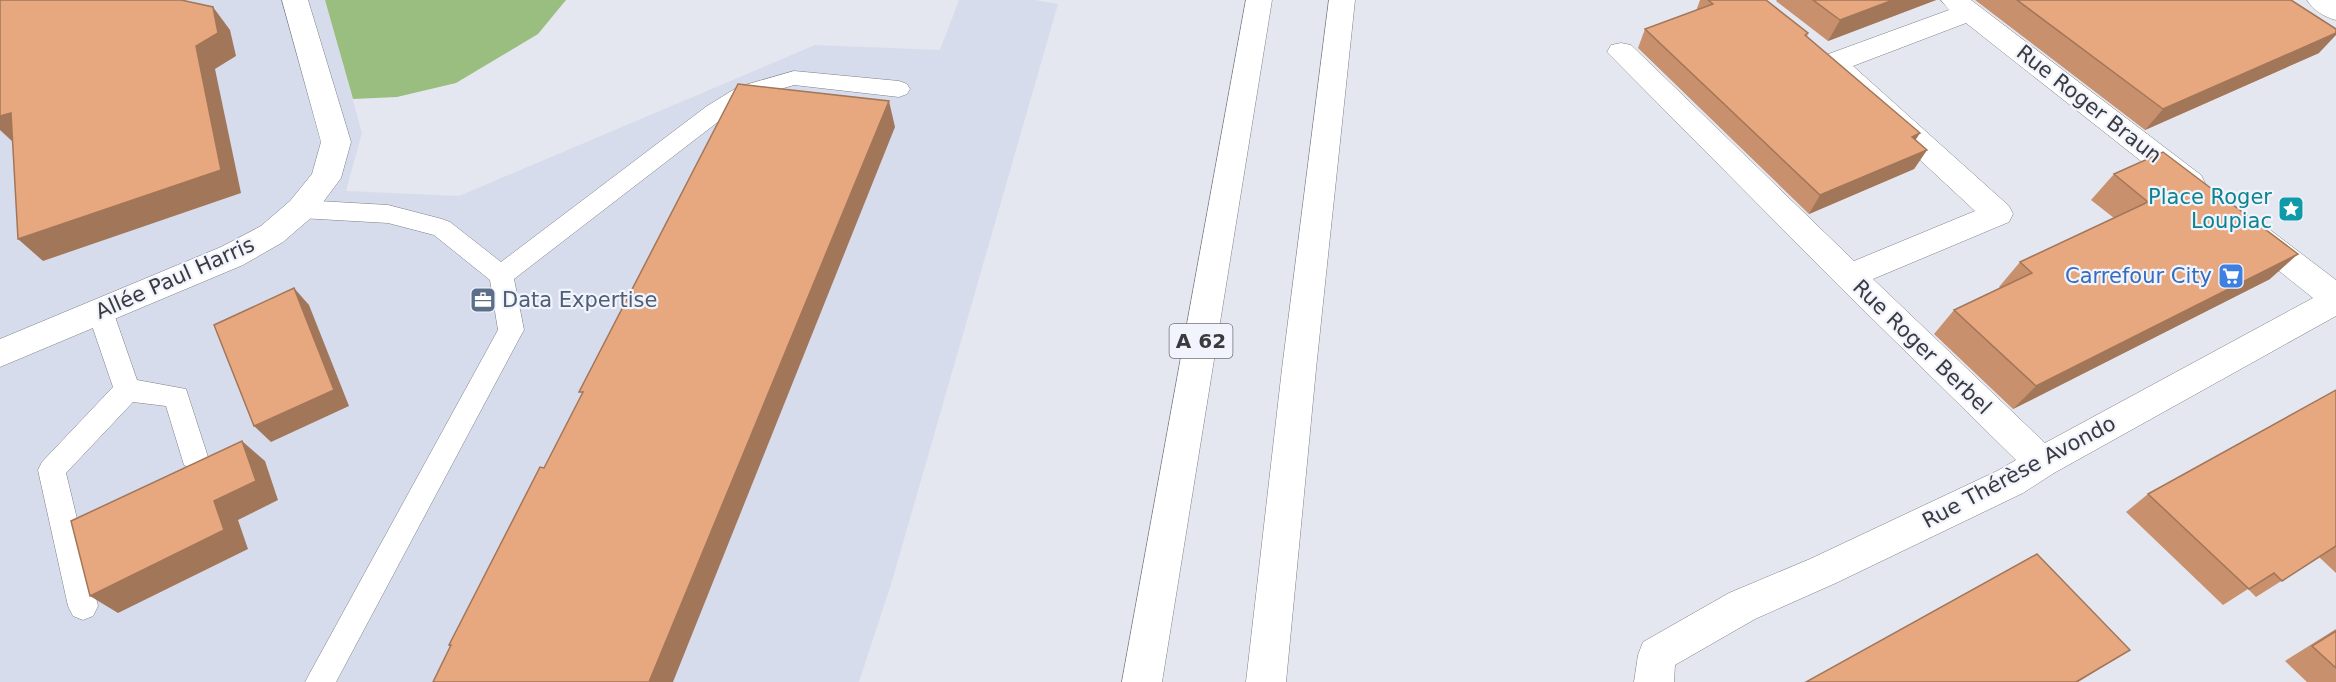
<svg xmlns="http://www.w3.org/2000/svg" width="2336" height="682" font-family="'DejaVu Sans',sans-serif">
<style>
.built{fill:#d7dcec}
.forest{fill:#9abe80}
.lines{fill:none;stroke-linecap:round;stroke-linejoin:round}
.service-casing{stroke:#7d8088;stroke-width:1}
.minor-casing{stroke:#7d8088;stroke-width:1}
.motorway-casing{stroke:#7d8088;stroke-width:1}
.service{fill:#fff;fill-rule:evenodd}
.minor{fill:#fff;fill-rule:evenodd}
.motorway{fill:#fff;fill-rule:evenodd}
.wall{fill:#c8906d}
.shaded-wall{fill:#a27659}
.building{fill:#e8a87f;stroke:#a27659;stroke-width:1.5}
.labels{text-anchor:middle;stroke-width:4.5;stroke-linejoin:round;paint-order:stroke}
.shield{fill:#f1f4fd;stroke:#717278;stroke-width:1.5}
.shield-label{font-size:20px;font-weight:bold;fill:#3a3b3f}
.street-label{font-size:21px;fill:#3a3b3f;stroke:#f1f4fd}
.culture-label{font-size:21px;fill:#0d838f;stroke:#f1f4fd;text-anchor:end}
.shop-label{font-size:21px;fill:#366cbe;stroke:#f1f4fd;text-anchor:end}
.service-label{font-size:21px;fill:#4e5e75;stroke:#f1f4fd;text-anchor:start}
</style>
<rect width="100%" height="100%" fill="#e4e7f0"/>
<polygon class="built" points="0,0 325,0 362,133 346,191 459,196 815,45 940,50 959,0 1035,0 1058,4 892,581 859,682 0,682"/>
<polygon class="forest" points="325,0 566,0 538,34 456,83 397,97 353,99"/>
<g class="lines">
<g class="service-casing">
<g id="service">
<polygon points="794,71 899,81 907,84 910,89 907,94 899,97 794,85 754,97 723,118 514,279 524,330 520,337 336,682 305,682 498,330 490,280 434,235 388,223 301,218 293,215 289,209 293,203 301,200 388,205 442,219 450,222 501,262 707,106 738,87"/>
<polygon points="100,301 109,304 113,311 137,380 186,389 208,457 204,465 194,469 184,465 166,406 133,402 66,473 98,606 93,616 83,620 73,616 68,606 38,470 42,462 113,387 87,311 91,304"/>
</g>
</g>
<g class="minor-casing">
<g id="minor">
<polygon points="282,0 308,0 351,142 341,178 312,217 283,242 243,265 0,367 0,339 221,247 261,226 290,201 312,174 321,142"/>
<polygon points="1941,0 1971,0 2201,175 2205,183 2201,191 2190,194 2179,191 1966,23 1853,66 2009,206 2013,214 2009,222 1873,279 2045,443 2313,298 2243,242 2239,234 2243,226 2254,222 2265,226 2336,280 2336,316 2054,473 2023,493 1836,583 1755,619 1675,665 1674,682 1634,682 1638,655 1643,642 1729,593 1810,559 1997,471 2016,460 1838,285 1607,52 1611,45 1621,43 1631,45 1854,261 1975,211 1823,70 1819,63 1823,56 1949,10"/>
<path d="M2307 0H2336V20C2324 17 2313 10 2307 0Z"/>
</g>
</g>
<g class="motorway-casing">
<g id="motorway">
<polygon points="1246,0 1272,0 1162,682 1122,682"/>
<polygon points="1329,0 1355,0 1316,369 1286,682 1246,682 1282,369"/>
</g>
</g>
<use href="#service" class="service"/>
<use href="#minor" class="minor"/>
<use href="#motorway" class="motorway"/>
</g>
<g class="wall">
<polygon points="1700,0 1766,0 1808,33 1807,37 1927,150 1914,169 1809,214 1638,48 1645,29 1696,11"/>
<polygon points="1777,0 1936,0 1828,41 1776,1"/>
<polygon points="1975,0 2291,0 2319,53 2145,130"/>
<polygon points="2114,174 2270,279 2013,409 1934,334 1954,310 2000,288 1999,287 2020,262 2114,218 2091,200"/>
<polygon points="2336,390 2336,573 2319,557 2256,597 2248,589 2223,605 2126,512 2148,494"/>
<polygon points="2336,629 2336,682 2307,682 2285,661"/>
</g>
<g class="shaded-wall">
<polygon points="1893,0 1936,0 1828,41 1840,20"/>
<polygon points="213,7 230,30 236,56 215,69 241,193 43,261 18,239 196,46"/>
<polygon points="2336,33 2336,35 2319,53 2145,130 2163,109"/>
<polygon points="889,101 895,127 673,682 649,682"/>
<polygon points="11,113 13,142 0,130 0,116"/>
<polygon points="1920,133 1908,152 1912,137"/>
<polygon points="1927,150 1914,169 1809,214 1820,195"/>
<polygon points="2298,254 2270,279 2013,409 2036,386"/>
<polygon points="294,288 309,305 349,406 271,442 254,426"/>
<polygon points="242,441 265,461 278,500 238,520 248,549 118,613 90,596 214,501"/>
<polygon points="2130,650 2078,682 2076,682"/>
</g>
<g class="building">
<polygon points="0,0 181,0 213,7 218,33 196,46 221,170 18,239 11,113 0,116"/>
<polygon points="1708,0 1766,0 1808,33 1805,35 1920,133 1912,137 1927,150 1820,195 1645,29 1713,4"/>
<polygon points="1813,0 1893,0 1840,20"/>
<polygon points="2017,0 2291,0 2336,29 2336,33 2163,109"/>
<polygon points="738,84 889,101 649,682 433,682 451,645 449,645 540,467 544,468 583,392 579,392"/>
<polygon points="2163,152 2298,254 2036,386 1954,310 2032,273 2020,262 2148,202 2114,174"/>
<polygon points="294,288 334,390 254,426 214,325"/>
<polygon points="2336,390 2336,546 2282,581 2274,573 2249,589 2148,494"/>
<polygon points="242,441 256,481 214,501 224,530 90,596 71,521"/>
<polygon points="2037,554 2130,650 2076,682 1806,682"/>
<polygon points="2336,631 2336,668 2312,646"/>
</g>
<defs>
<g id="sight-square" transform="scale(1.35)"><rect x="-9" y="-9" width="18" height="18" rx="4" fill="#0f9aa8" stroke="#f1f4fd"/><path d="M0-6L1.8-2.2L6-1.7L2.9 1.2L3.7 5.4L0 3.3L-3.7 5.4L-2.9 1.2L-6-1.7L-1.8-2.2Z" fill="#fff"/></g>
<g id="supermarket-square" transform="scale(1.35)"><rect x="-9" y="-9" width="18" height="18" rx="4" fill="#3f7fe0" stroke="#f1f4fd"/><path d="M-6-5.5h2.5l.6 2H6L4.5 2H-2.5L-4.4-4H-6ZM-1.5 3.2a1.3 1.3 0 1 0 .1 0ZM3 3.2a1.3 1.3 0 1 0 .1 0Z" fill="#fff"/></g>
<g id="office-square" transform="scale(1.35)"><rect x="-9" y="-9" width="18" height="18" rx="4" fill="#5c6f8a" stroke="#f1f4fd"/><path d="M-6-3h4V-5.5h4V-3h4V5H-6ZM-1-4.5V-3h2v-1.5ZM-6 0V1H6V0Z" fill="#fff"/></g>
</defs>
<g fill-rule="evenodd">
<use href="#sight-square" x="2291" y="209"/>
<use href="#supermarket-square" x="2231" y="276"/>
<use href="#office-square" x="483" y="300"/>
</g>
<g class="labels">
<rect class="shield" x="1169.5" y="324" width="63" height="34" rx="4.5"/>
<g class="shield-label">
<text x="1201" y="348">A 62</text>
</g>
<g class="street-label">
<text transform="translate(2089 104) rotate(38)" y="7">Rue Roger Braun</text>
<text transform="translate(175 278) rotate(-24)" y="7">Allée Paul Harris</text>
<text transform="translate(1922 347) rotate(44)" y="7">Rue Roger Berbel</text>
<text transform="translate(2019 472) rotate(-28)" y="7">Rue Thérèse Avondo</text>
</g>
<g class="culture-label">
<text x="2272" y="204">Place Roger<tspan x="2272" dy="24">Loupiac</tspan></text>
</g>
<g class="shop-label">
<text x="2212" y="283">Carrefour City</text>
</g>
<g class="service-label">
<text x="502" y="307">Data Expertise</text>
</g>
</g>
</svg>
